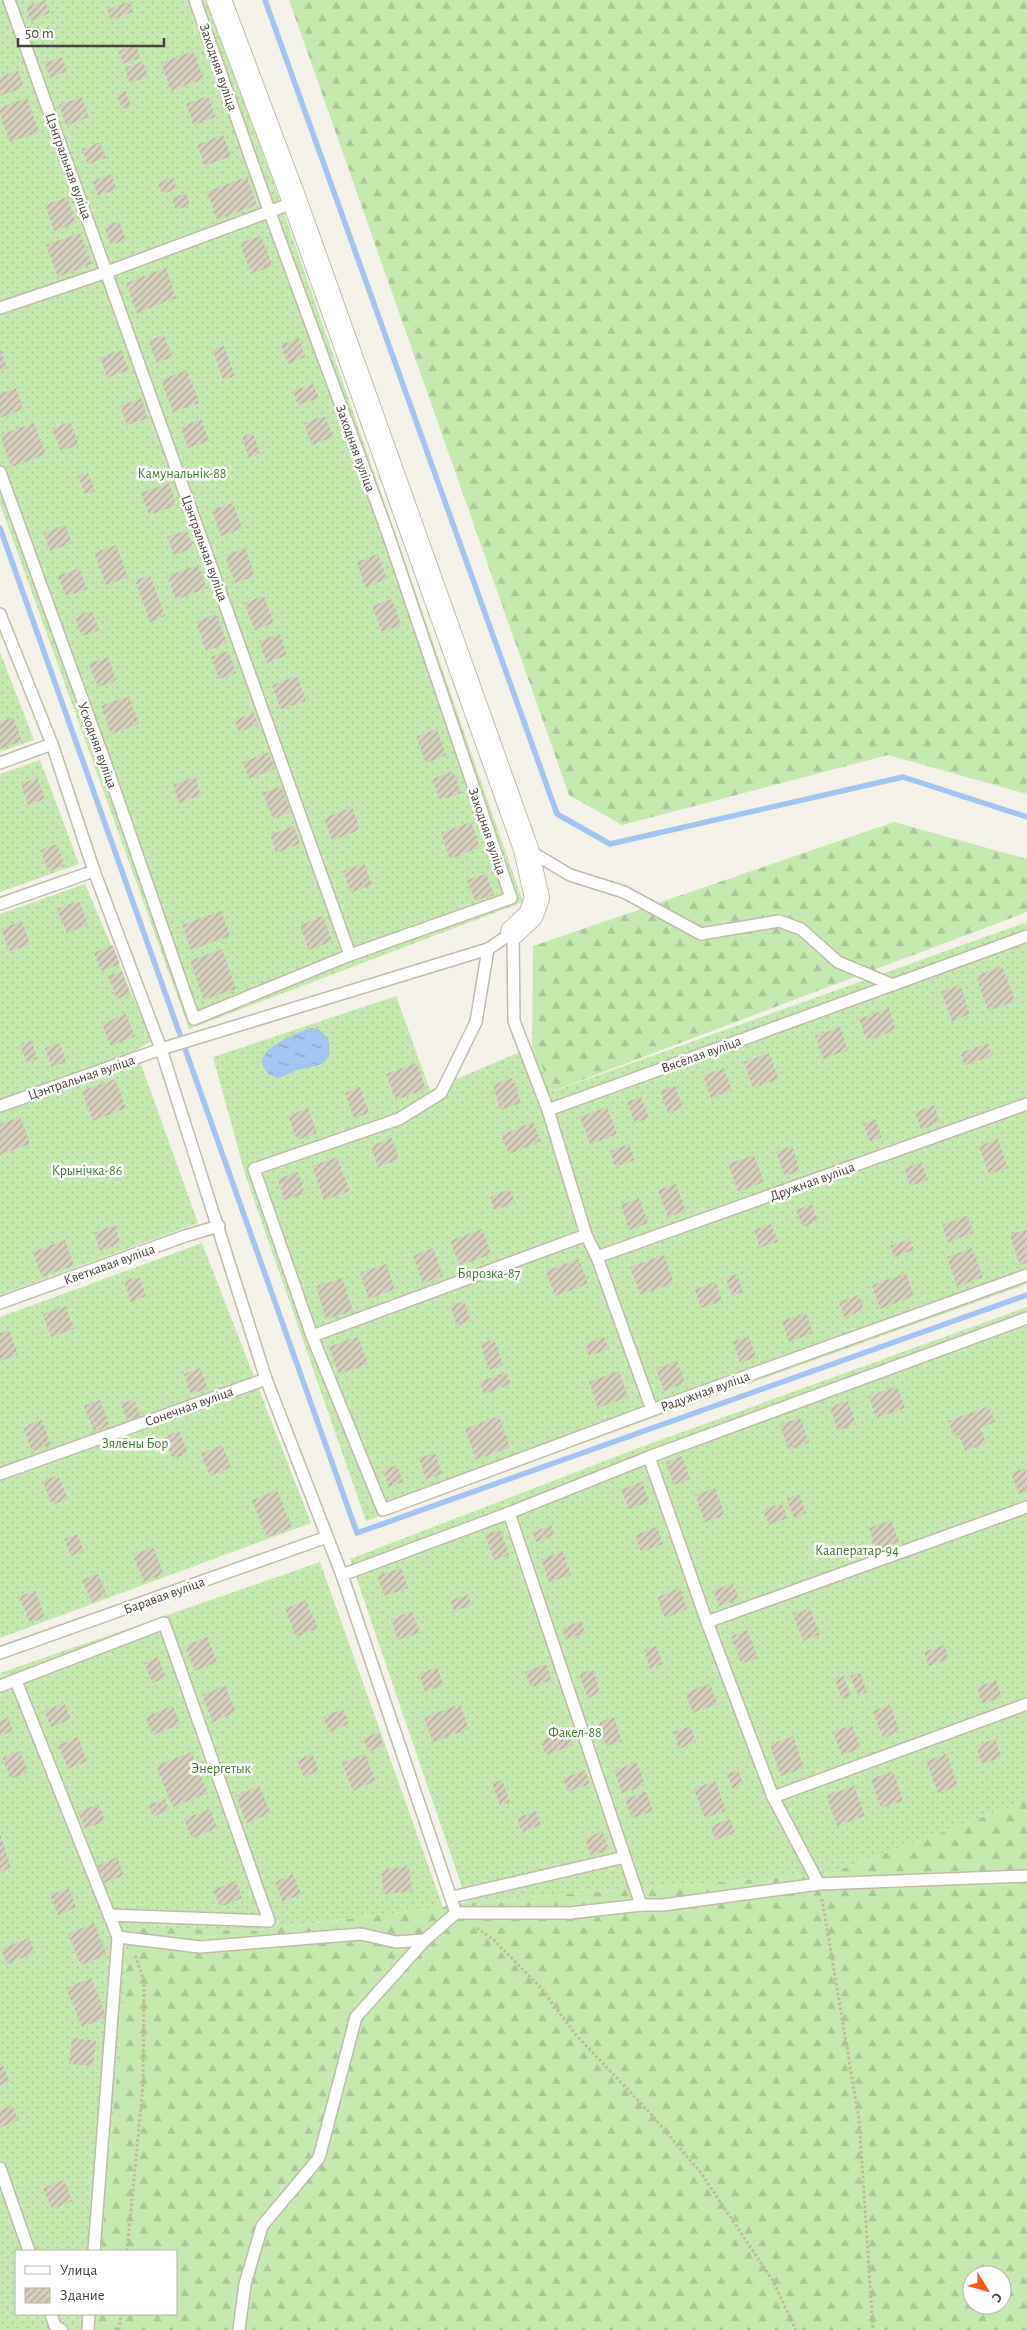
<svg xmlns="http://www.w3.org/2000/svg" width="1027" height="2330" font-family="'Alegreya Sans',sans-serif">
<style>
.forest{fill:url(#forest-firs);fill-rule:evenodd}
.garden{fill:url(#garden-dots)}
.water{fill:url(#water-ripples)}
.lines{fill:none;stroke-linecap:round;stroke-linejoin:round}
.stream{stroke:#a3c5f1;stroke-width:5.5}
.building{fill:url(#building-hatch)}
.service-casing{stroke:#c0bcaa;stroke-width:14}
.minor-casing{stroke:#c0bcaa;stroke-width:26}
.path{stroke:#c2ba9b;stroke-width:3;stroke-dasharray:2.5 2.5;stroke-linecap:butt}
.service{stroke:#fff;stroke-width:11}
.minor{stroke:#fff;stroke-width:24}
.labels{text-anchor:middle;stroke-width:5;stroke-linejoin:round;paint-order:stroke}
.street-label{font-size:14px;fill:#474336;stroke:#fff}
.park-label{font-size:14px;fill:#3a7a28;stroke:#fff}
</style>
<defs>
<pattern id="forest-firs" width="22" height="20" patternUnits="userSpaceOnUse" patternTransform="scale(1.25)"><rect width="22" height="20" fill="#c6e9b0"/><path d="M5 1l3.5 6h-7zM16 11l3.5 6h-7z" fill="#abc998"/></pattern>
<pattern id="garden-dots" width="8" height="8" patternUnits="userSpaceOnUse" patternTransform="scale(1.25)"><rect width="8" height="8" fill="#c6e9b0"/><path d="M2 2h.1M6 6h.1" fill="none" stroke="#abc998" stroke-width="1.8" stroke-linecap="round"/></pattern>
<pattern id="water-ripples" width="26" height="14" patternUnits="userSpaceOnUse" patternTransform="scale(1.25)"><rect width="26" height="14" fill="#a3c5f1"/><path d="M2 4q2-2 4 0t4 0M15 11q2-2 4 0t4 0" fill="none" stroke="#87a2c4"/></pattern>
<pattern id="building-hatch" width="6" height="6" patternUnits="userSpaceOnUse" patternTransform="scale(1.25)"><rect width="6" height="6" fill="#d6d0bd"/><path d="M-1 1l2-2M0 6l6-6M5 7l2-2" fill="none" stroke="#afaa9a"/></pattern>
</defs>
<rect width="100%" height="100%" fill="#f4f2e8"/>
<g class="forest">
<polygon points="289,0 1027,0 1027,794 888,755 622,825 569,795"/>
<polygon points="894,822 1027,859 1027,912 553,1091 532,1047 533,946"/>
<path d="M1027 1801V2330H94L96 2314H176V2251H101L130 1926 250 1931 443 1907 467 1902 831 1873ZM972 2275H1002V2305H972Z"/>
</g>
<g class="garden">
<polygon points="0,0 206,0 274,184 523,902 189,1029 0,504"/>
<polygon points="0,652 34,740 0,752"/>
<polygon points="40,760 79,864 0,892 0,774"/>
<polygon points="85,884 152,1041 136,1050 198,1223 0,1295 0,914"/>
<polygon points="1027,922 1027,1284 366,1521 245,1174 213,1057 396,996 430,1090 532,1047 554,1091"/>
<polygon points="202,1243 311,1523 0,1638 0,1317"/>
<polygon points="1027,1307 1027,1801 831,1873 467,1902 350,1559 641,1447"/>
<polygon points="320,1562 443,1907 250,1931 130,1927 101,2251 16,2251 16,2314 96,2314 94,2330 0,2330 0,1673"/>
</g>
<path class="water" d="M312 1028 319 1030 328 1038C335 1067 317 1065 297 1070 290 1072 283 1078 276 1077 270 1076 267 1072 264 1068 253 1049 298 1032 312 1028Z"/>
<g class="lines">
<g class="stream">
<polyline points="265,0 557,814 610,844 903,777 1027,817"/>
<polyline points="0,528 357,1533 1027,1295"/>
</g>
</g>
<g class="building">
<polygon points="45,0 50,13 31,21 26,7"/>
<polygon points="130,1 133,12 111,20 107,10"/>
<polygon points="136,44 140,58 123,64 118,51"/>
<polygon points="193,51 204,79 171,91 161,63"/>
<polygon points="62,57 67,71 50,78 45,63"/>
<polygon points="143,61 148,76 130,83 125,68"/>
<polygon points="18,70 24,87 0,96 0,77"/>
<polygon points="126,91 131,106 122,109 117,95"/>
<polygon points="208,96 216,117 194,125 186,104"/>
<polygon points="82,97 89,117 66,126 59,105"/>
<polygon points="27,98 39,132 10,142 0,115 0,108"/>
<polygon points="223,135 231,156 205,166 197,145"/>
<polygon points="100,142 106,158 88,164 82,149"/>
<polygon points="111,174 117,189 98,196 93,181"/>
<polygon points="173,177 177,189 162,194 158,183"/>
<polygon points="247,177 257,205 217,220 207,192"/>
<polygon points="186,193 190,205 176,210 172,198"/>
<polygon points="67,197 76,223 54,231 45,205"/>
<polygon points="119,221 126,240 111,245 104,227"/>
<polygon points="80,233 92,264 58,277 46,245"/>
<polygon points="261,236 273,266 251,274 240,243"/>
<polygon points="166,268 176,298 137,313 126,283"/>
<polygon points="164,335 172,357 157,363 148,340"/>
<polygon points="299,338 305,357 288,364 281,345"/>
<polygon points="224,346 235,376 223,380 213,350"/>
<polygon points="0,348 7,368 0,371"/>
<polygon points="121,350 129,370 107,378 100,358"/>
<polygon points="187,370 199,403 173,412 161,380"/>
<polygon points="313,384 319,398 298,405 293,391"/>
<polygon points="16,388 23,409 0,418 0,394"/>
<polygon points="141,398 148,418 127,425 120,406"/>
<polygon points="325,416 333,437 312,445 304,423"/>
<polygon points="201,419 209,441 188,448 181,427"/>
<polygon points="70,422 79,445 61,451 52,428"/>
<polygon points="34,423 46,454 11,467 0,435"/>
<polygon points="253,433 260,453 249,458 242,437"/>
<polygon points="88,473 95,491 85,494 78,476"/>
<polygon points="169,483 177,505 149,515 141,493"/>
<polygon points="233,503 242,528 221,536 212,510"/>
<polygon points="65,525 72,543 50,551 44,533"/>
<polygon points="187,530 193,548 174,555 167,537"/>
<polygon points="116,545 128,577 106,585 94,553"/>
<polygon points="245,548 255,576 235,583 225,556"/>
<polygon points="378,554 387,579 365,587 357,562"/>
<polygon points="198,565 207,588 176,600 167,576"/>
<polygon points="79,568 87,589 66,596 58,576"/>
<polygon points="150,575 165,616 150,622 135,580"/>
<polygon points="264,596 274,623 255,630 244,603"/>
<polygon points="392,599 401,625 382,632 372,606"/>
<polygon points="92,610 99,630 82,636 75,617"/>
<polygon points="216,614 227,643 206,651 196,622"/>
<polygon points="280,634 287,655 267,663 259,641"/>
<polygon points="228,651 236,673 219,679 211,657"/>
<polygon points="108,657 116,680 98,687 89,664"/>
<polygon points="297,676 306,701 281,709 272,685"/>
<polygon points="129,696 139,724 111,734 101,706"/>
<polygon points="254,713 258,725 239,732 235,720"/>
<polygon points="13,717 22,741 0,749 0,722"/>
<polygon points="437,729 446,755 426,763 416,737"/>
<polygon points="269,752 275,769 249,779 243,762"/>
<polygon points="453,771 461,793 440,800 432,779"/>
<polygon points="195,777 201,795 179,803 173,785"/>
<polygon points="37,778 45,799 28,805 21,784"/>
<polygon points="281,786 291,812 273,819 263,793"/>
<polygon points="352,807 360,830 332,840 324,818"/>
<polygon points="471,822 480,847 450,859 441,833"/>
<polygon points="294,826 300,844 276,853 270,835"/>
<polygon points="57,844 65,866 49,872 40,850"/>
<polygon points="364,863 372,885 351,892 343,871"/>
<polygon points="486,874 494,895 475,901 467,880"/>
<polygon points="79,901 88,925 67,933 57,909"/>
<polygon points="221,911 230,936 191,950 182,925"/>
<polygon points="323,916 332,941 309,950 300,925"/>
<polygon points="22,921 30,944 10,952 1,929"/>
<polygon points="113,945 120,964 101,971 94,953"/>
<polygon points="222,949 236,989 204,1000 190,961"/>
<polygon points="1002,966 1015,1001 988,1011 976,976"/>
<polygon points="122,971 130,994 117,999 108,976"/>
<polygon points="960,985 970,1014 952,1021 941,992"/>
<polygon points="889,1008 896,1030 867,1041 859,1019"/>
<polygon points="126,1014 135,1036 111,1046 102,1024"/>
<polygon points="840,1027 848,1050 823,1059 815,1036"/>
<polygon points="31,1040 37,1059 27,1062 20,1045"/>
<polygon points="60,1043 66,1062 51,1067 45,1048"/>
<polygon points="988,1043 992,1056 965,1065 960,1053"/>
<polygon points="769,1053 779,1079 753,1088 744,1062"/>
<polygon points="417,1063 426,1089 396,1100 386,1074"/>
<polygon points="724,1068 732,1090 711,1098 703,1076"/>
<polygon points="513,1078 521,1103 500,1110 493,1085"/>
<polygon points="115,1079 126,1108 93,1121 82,1091"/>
<polygon points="675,1086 683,1108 668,1113 660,1091"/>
<polygon points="360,1087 369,1113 354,1118 345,1093"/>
<polygon points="641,1097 649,1118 635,1123 627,1102"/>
<polygon points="934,1105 940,1122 921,1129 915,1112"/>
<polygon points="607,1107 617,1134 590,1144 580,1117"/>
<polygon points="308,1108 317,1133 297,1140 288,1116"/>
<polygon points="20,1117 30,1144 0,1155 0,1124"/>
<polygon points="875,1119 882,1137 870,1142 863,1124"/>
<polygon points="533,1122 541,1141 509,1154 501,1135"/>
<polygon points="392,1138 399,1159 378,1167 371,1146"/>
<polygon points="998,1139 1008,1168 989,1174 979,1146"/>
<polygon points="629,1144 634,1160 615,1167 610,1151"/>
<polygon points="792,1146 800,1171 785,1176 776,1152"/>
<polygon points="754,1155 764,1182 738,1192 728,1164"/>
<polygon points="337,1157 350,1191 324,1200 312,1166"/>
<polygon points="921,1162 928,1180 910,1186 904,1168"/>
<polygon points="298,1172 305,1194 284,1200 278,1179"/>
<polygon points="676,1184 686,1211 668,1217 658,1190"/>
<polygon points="510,1189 515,1203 494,1210 490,1197"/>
<polygon points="639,1198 648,1223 629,1230 621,1205"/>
<polygon points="812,1204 818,1221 803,1227 796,1210"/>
<polygon points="967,1216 974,1233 948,1242 942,1225"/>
<polygon points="771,1224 778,1242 760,1248 754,1230"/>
<polygon points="115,1225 121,1243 100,1251 94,1233"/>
<polygon points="482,1229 491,1254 460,1266 450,1241"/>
<polygon points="1027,1229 1027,1263 1020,1265 1010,1235"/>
<polygon points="910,1239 914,1250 894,1257 890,1246"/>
<polygon points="65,1240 74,1265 42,1277 33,1252"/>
<polygon points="433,1248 443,1276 423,1283 413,1256"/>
<polygon points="972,1248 983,1277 957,1287 947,1257"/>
<polygon points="664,1255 674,1283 641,1295 630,1267"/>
<polygon points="579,1259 588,1284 555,1296 546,1271"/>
<polygon points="386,1264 395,1289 369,1299 360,1273"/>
<polygon points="906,1273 914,1296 880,1309 872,1285"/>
<polygon points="737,1274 743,1292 732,1296 726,1278"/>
<polygon points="139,1276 146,1296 131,1302 124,1281"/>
<polygon points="342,1278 353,1311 326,1319 316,1286"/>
<polygon points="716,1282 722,1301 701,1308 695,1290"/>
<polygon points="859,1295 864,1310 844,1317 839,1302"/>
<polygon points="464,1301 471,1321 457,1326 450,1306"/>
<polygon points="65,1306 74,1329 51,1337 43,1314"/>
<polygon points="806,1313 813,1333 789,1342 782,1321"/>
<polygon points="9,1330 18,1355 0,1361 0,1333"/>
<polygon points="358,1336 368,1364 339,1374 329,1347"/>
<polygon points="749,1336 756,1357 740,1363 733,1342"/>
<polygon points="604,1337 609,1349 589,1356 585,1344"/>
<polygon points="494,1339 503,1365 489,1370 480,1344"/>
<polygon points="677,1361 685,1383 664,1391 656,1369"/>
<polygon points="200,1368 208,1388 191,1394 184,1374"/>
<polygon points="619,1371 628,1397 598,1408 589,1382"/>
<polygon points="506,1372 511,1384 484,1394 479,1382"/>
<polygon points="897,1386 905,1408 876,1418 869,1396"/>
<polygon points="134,1399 141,1417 128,1422 121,1404"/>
<polygon points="100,1400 110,1426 94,1432 84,1406"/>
<polygon points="848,1401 856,1424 838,1431 830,1407"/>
<polygon points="989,1406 995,1422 980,1428 986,1443 965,1451 959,1435 954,1436 948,1421"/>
<polygon points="499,1416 510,1447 476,1460 465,1429"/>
<polygon points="800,1418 809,1442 789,1450 780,1425"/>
<polygon points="42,1420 51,1445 32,1451 23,1427"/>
<polygon points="179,1431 188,1453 173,1459 164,1437"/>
<polygon points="222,1445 231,1467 210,1476 201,1454"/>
<polygon points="435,1453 442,1474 426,1480 419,1458"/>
<polygon points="682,1456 690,1479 674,1485 666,1462"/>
<polygon points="397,1465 403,1482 389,1487 383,1471"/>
<polygon points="1027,1467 1027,1491 1019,1494 1011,1473"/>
<polygon points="58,1475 68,1499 52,1505 43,1481"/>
<polygon points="642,1482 649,1502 629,1509 621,1489"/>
<polygon points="715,1488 725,1515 705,1522 695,1495"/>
<polygon points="277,1490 292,1527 267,1538 252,1500"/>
<polygon points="799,1494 806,1513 794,1518 787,1499"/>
<polygon points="782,1503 787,1518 769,1525 763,1510"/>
<polygon points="891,1520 899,1542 876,1550 869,1528"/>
<polygon points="551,1525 555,1535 536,1542 533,1532"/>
<polygon points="657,1527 663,1544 641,1552 635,1535"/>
<polygon points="500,1529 509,1555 494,1560 485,1535"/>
<polygon points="77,1534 84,1551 71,1556 64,1539"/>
<polygon points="153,1547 164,1574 144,1582 133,1555"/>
<polygon points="563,1551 571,1575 549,1582 541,1559"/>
<polygon points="401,1568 408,1588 385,1596 377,1576"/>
<polygon points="98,1574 107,1596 92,1602 82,1580"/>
<polygon points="733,1583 739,1599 719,1606 713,1591"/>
<polygon points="680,1588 687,1609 665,1618 657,1597"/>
<polygon points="35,1590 45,1617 30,1623 19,1597"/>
<polygon points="468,1595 472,1605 454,1611 450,1601"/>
<polygon points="306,1600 318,1628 296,1637 285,1609"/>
<polygon points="810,1608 820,1635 803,1641 793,1614"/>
<polygon points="412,1611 420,1633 398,1640 391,1619"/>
<polygon points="581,1621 585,1633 566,1640 562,1628"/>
<polygon points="747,1630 758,1658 741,1664 731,1636"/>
<polygon points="207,1637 217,1662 195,1671 185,1646"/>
<polygon points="944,1645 949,1659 929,1666 924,1652"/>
<polygon points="656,1646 663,1664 650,1669 644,1650"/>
<polygon points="158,1657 166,1677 153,1683 144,1663"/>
<polygon points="546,1664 552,1680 531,1687 525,1672"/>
<polygon points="437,1667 444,1685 425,1692 419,1674"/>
<polygon points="593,1669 601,1693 588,1698 579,1674"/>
<polygon points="860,1672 867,1692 858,1695 850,1676"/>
<polygon points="844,1676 851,1696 842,1699 835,1679"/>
<polygon points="996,1680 1002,1697 982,1704 977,1687"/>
<polygon points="710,1684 717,1704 693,1713 685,1693"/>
<polygon points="225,1686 236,1712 213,1722 202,1695"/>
<polygon points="64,1703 71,1719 51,1727 44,1711"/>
<polygon points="460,1704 469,1729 433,1742 424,1718"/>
<polygon points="890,1705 900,1732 883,1738 873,1711"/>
<polygon points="173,1706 180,1724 153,1735 145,1717"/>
<polygon points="343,1709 349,1724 329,1732 323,1717"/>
<polygon points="614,1717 622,1741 606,1746 598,1723"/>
<polygon points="8,1718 13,1731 0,1736 0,1721"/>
<polygon points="852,1725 861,1748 842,1755 833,1732"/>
<polygon points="690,1726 696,1742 679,1749 674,1732"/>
<polygon points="568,1731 573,1745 546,1755 541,1741"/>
<polygon points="379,1732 384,1746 369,1752 363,1738"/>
<polygon points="793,1736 804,1768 781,1776 770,1745"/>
<polygon points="78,1737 87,1761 68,1769 58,1745"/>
<polygon points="995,1739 1002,1757 982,1764 976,1746"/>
<polygon points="20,1751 28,1772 11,1779 2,1758"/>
<polygon points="191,1752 208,1793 173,1807 156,1766"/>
<polygon points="312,1754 319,1771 304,1777 297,1760"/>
<polygon points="365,1754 376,1781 353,1791 342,1763"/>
<polygon points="947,1754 958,1786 938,1793 926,1761"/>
<polygon points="637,1762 645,1785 622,1794 614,1771"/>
<polygon points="585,1770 590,1784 568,1792 563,1778"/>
<polygon points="738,1770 743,1784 732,1788 727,1774"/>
<polygon points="893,1771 903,1801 881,1808 871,1779"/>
<polygon points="502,1780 510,1802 500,1806 492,1783"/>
<polygon points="715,1781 726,1811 705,1818 694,1789"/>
<polygon points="259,1786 271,1813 247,1823 236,1796"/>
<polygon points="854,1786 865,1816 837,1826 826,1796"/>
<polygon points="646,1792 653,1811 632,1818 625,1799"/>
<polygon points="165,1799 169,1810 153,1817 149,1805"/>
<polygon points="98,1804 105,1821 85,1829 78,1812"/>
<polygon points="210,1809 217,1828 192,1838 184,1819"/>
<polygon points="536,1811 541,1825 522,1832 517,1818"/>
<polygon points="730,1819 735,1833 715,1840 711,1826"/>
<polygon points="602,1831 609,1849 591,1856 585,1838"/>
<polygon points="0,1833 11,1868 0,1872"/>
<polygon points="117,1857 124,1875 104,1883 97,1866"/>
<polygon points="409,1866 412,1891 384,1894 381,1870"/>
<polygon points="293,1874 301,1894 283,1902 275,1882"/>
<polygon points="236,1881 242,1898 220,1907 213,1890"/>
<polygon points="69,1888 76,1907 58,1915 50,1895"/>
<polygon points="94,1923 107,1955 81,1965 68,1934"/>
<polygon points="29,1938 35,1953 7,1964 1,1949"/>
<polygon points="91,1978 107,2017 82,2027 66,1988"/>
<polygon points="72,2038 96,2041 93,2066 69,2064"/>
<polygon points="2,2063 9,2081 0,2085 0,2064"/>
<polygon points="12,2105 18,2120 0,2128 0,2110"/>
<polygon points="64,2180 72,2201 52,2209 43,2188"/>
</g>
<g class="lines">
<g class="service-casing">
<g id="service">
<polyline points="9,0 350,955"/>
<polyline points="0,308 107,272 295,202"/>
<polyline points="0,472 104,759 194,1019 350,955 511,898 387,531 270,213 195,0"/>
<polyline points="0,614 52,744 94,871 161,1049 266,1379 342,1575 509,1513 649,1457 707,1622 773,1797 819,1884"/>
<polyline points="0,763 52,744"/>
<polyline points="528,850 570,875 624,892 701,934 779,921 801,929 838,962 893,985"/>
<polyline points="0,904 94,871"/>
<polyline points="513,932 514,1021 548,1110 1027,936"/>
<polyline points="488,949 476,1022 441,1093 399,1119 254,1169 312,1336 383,1510 652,1410 1027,1275"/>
<polyline points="0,1106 161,1049 488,949 513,932"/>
<polyline points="548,1110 586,1235 597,1257 652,1410"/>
<polyline points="597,1257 1027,1104"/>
<polyline points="0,1303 185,1236 219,1226"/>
<polyline points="312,1336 586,1235"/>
<polyline points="649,1457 1027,1318"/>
<polyline points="0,1474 266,1379"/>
<polyline points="509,1513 641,1905"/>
<polyline points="342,1575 456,1913"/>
<polyline points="707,1622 1027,1507"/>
<polyline points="0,1653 327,1537"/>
<polyline points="16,1681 118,1937"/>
<polyline points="0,1686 164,1623 269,1921 109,1915"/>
<polyline points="773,1797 1027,1704"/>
<polyline points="452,1897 625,1857"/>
<polyline points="0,2168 29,2251"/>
<polyline points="94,2251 118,1937 200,1947 361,1934 396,1942 425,1940 456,1913 570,1913 641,1905 663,1905 819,1884 1027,1876"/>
<polyline points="51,2314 55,2326 62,2330"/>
<polyline points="88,2330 89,2314"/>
<polyline points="239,2330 245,2284 262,2226 319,2158 356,2017 425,1940"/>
</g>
</g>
<g class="minor-casing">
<polyline id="minor" points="219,0 295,202 526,849 537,898 531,915 513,932"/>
</g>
<g class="path">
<polyline points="822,1899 859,2119 873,2330"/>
<polyline points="477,1928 494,1940 542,1989 576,2035 650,2113 701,2173 773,2281 796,2330"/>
<polyline points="127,2251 143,2085 144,1981 135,1954"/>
<polyline points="119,2330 121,2314"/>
</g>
<use href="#service" class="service"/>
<use href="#minor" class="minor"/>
</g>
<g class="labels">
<g class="street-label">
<text transform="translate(219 67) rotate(71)" y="5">Заходняя вуліца</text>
<text transform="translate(69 166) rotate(70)" y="5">Цэнтральная вуліца</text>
<text transform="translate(356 448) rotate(70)" y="5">Заходняя вуліца</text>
<text transform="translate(205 548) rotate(70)" y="5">Цэнтральная вуліца</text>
<text transform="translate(98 745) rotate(70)" y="5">Усходняя вуліца</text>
<text transform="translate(488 831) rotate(71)" y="5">Заходняя вуліца</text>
<text transform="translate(701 1054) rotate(-20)" y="5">Вясёлая вуліца</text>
<text transform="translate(81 1077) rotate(-19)" y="5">Цэнтральная вуліца</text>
<text transform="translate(812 1181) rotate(-20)" y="5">Дружная вуліца</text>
<text transform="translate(109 1264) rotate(-20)" y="5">Кветкавая вуліца</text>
<text transform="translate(705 1391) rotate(-20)" y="5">Радужная вуліца</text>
<text transform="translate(189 1406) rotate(-20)" y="5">Сонечная вуліца</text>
<text transform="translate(164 1595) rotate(-20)" y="5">Баравая вуліца</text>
</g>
<g class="park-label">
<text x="182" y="478">Камунальнік-88</text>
<text x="87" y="1175">Крынічка-86</text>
<text x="489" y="1278">Бярозка-87</text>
<text x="135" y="1448">Зялёны Бор</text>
<text x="857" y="1555">Кааператар-94</text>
<text x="575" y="1737">Факел-88</text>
<text x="221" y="1773">Энергетык</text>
</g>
</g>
<rect x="15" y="2250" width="162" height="65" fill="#ffffff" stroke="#b5b4af"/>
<rect x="25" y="2266" width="25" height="8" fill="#ffffff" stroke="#b5b4af"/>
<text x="60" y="2275" font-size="15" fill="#474336">Улица</text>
<rect x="25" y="2288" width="25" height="15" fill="url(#building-hatch)" stroke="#b5b4af"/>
<text x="60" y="2300" font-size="15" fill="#474336">Здание</text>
<g transform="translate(987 2290) rotate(127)"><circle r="24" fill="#ffffff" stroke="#b5b4af"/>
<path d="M0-4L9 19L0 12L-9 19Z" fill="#fc5d16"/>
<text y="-8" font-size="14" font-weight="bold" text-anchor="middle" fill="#474336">С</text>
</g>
<path d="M18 38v8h146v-8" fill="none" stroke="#474336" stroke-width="2.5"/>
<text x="25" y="38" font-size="15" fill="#474336" stroke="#ffffff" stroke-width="4" paint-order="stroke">50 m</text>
</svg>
